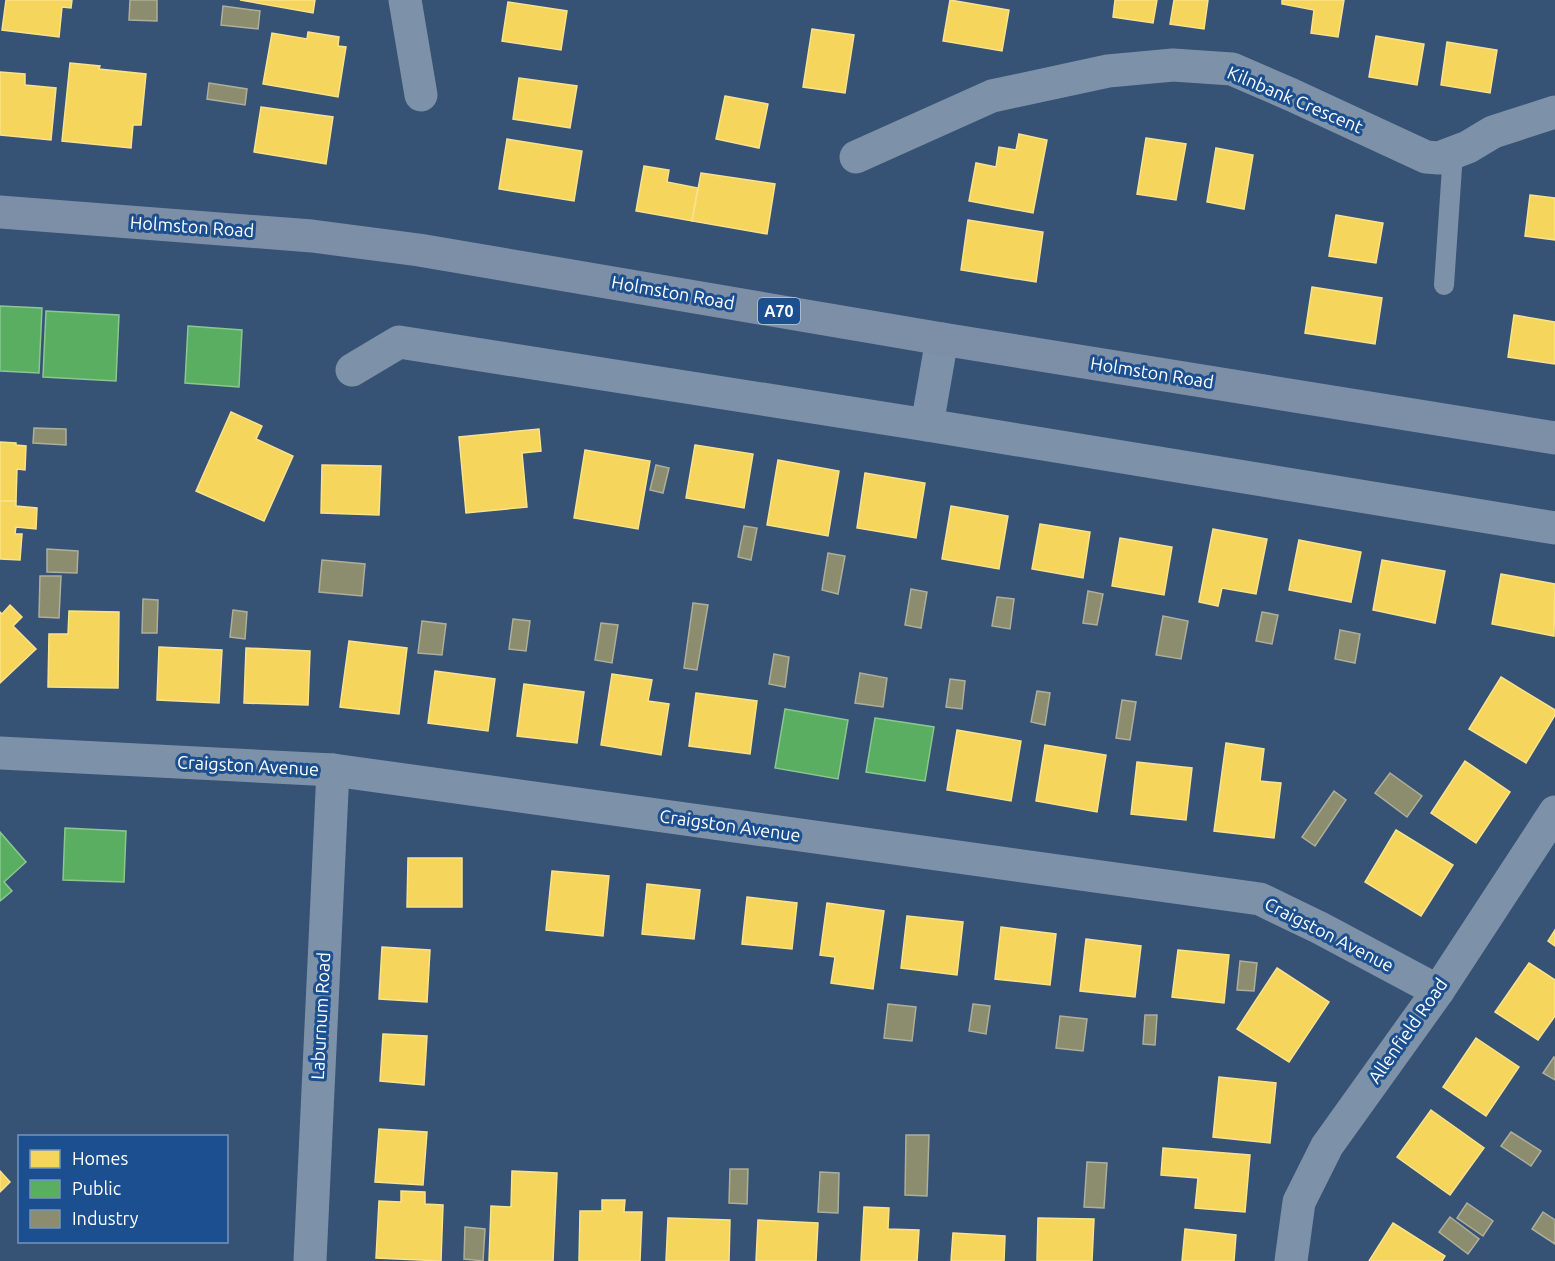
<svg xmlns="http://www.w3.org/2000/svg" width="1555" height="1261" font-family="Ubuntu,sans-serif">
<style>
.homes{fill:#f6d55c;stroke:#f9e28d;stroke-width:1.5}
.public{fill:#5aae61;stroke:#8cc690;stroke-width:1.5}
.industry{fill:#8c8c6e;stroke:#aeae9a;stroke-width:1.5}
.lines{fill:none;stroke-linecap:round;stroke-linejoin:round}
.lane{stroke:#7d92a8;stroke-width:20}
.street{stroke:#7d92a8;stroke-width:33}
.primary{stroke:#7d8ea7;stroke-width:33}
.labels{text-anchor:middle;stroke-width:6;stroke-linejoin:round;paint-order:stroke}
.shield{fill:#1b4f8f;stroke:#bbcadd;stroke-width:1.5}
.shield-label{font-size:16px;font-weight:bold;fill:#fff}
.street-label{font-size:18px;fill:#fff;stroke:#1b4f8f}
</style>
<rect width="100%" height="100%" fill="#365274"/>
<g class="homes">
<polygon points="6,0 72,0 71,8 62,7 59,37 2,30"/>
<polygon points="240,0 315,0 313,13"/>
<polygon points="950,0 1009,10 1002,51 943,41"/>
<polygon points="1115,0 1157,0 1153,23 1113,17"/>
<polygon points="1174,0 1208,0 1204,29 1170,24"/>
<polygon points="1282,0 1344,0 1338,37 1311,33 1314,10 1282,4"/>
<polygon points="508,2 567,11 561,50 502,41"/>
<polygon points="812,29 854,35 845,93 803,87"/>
<polygon points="308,32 339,37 338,46 346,47 338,97 263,84 272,33 307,39"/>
<polygon points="1376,36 1424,44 1417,85 1369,77"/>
<polygon points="1447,42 1497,50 1490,93 1441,85"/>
<polygon points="70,63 100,66 99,69 146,74 141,125 133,125 131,148 62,141"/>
<polygon points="0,72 25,74 25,85 56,88 51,140 0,135"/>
<polygon points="519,78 577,86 570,128 513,119"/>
<polygon points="725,96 768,104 759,148 716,139"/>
<polygon points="261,107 333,117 326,164 254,152"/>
<polygon points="1019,134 1047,140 1033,213 969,201 976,163 996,167 999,147 1016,150"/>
<polygon points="1146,138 1186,144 1176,200 1137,194"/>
<polygon points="507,139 582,151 574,201 499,189"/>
<polygon points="1216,148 1253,155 1244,209 1207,202"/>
<polygon points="644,166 669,170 667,182 698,188 692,221 636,211"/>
<polygon points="701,173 775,184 767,234 692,221"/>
<polygon points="1530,195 1555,198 1555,240 1525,236"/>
<polygon points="1336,215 1383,223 1376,263 1329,256"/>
<polygon points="968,220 1043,232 1036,282 961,270"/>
<polygon points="1312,287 1382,298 1375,344 1305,333"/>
<polygon points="1514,315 1555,322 1555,364 1508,357"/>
<polygon points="231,412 262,426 256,439 293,456 264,521 196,491"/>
<polygon points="539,429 541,451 522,453 527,507 466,513 459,437"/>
<polygon points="0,442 16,443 16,445 26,446 25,470 17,469 16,501 0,501"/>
<polygon points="695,445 753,454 744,508 686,498"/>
<polygon points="585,450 650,461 638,529 574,518"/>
<polygon points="778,460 839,471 828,536 767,525"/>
<polygon points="322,465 381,466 379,515 321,513"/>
<polygon points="865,473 925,483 916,538 857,528"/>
<polygon points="0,501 16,501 16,506 37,508 36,529 16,527 15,534 22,534 20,560 0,559"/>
<polygon points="951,506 1008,516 999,569 942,559"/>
<polygon points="1040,524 1090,532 1083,578 1032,569"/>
<polygon points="1213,529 1267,539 1256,594 1222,588 1218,606 1199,602"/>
<polygon points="1120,538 1172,547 1164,595 1112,586"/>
<polygon points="1299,540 1361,552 1351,602 1289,590"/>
<polygon points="1382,560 1445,571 1435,623 1373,610"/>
<polygon points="1501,574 1555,584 1554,636 1492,624"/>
<polygon points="10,605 22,617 13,626 36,649 0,683 0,612 2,614"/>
<polygon points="69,611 119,612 118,688 48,687 49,634 68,634"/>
<polygon points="349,641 407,648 399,714 340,707"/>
<polygon points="159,647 222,650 219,703 157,700"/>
<polygon points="246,648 310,651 308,705 244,703"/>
<polygon points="435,671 495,679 488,731 428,723"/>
<polygon points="612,674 652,680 648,701 669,704 661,755 601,745"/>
<polygon points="1501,677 1555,710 1555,715 1526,763 1469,729"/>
<polygon points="524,684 584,692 577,743 517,736"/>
<polygon points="696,693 757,701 750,754 689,746"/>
<polygon points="957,730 1021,741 1011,801 947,790"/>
<polygon points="1226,743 1264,749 1260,781 1281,783 1274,838 1214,831"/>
<polygon points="1045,745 1106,755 1097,812 1036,801"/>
<polygon points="1465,761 1510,792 1476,843 1431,813"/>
<polygon points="1137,762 1192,768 1186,820 1131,814"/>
<polygon points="1396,830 1453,865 1421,916 1365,882"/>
<polygon points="408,858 462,858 462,907 407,907"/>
<polygon points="552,871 609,876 603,936 546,930"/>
<polygon points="647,884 700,890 694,939 642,934"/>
<polygon points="747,897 797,903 792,949 742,944"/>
<polygon points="827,903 884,911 873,989 831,983 835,957 820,955"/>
<polygon points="907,916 963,922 957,975 901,968"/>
<polygon points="1001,927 1056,934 1050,985 995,979"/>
<polygon points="1555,930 1555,946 1548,941"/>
<polygon points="1086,939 1141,946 1135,997 1080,991"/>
<polygon points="382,947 430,950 427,1002 379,999"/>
<polygon points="1178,950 1229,955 1224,1003 1172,997"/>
<polygon points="1529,963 1555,980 1555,1016 1538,1040 1495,1012"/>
<polygon points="1277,968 1329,1002 1289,1062 1237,1029"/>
<polygon points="383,1034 427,1036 424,1085 380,1081"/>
<polygon points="1476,1038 1519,1067 1486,1116 1443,1087"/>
<polygon points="1219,1077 1276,1083 1270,1143 1213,1137"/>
<polygon points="1431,1110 1484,1148 1450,1195 1397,1157"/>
<polygon points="379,1129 427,1132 423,1185 375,1182"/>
<polygon points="1163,1148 1250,1155 1245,1212 1195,1208 1198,1178 1161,1175"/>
<polygon points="0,1171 10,1182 0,1192"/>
<polygon points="512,1171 557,1173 553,1261 489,1261 491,1206 511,1207"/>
<polygon points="401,1191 425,1192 425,1204 443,1205 441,1261 376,1258 379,1201 401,1202"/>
<polygon points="602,1200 625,1200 624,1212 642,1212 640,1261 579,1261 580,1211 602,1211"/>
<polygon points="864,1207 889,1208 888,1229 919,1230 917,1261 861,1261"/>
<polygon points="668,1218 730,1220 729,1261 666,1261"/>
<polygon points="1038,1218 1094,1219 1092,1261 1037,1261"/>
<polygon points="758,1220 818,1223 816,1261 756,1261"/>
<polygon points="1393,1223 1445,1256 1442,1261 1369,1261"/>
<polygon points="1185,1229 1236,1235 1234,1261 1182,1261"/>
<polygon points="953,1233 1005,1236 1004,1261 951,1261"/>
</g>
<g class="public">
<polygon points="0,306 42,308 39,373 0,371"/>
<polygon points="46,311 119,315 116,381 43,377"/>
<polygon points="188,326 242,330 239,387 185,383"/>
<polygon points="785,709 848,720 838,779 775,768"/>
<polygon points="875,718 934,727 925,781 866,772"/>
<polygon points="65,828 126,831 124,882 63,880"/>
<polygon points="0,832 26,862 4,882 12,891 0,901"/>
</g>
<g class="industry">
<polygon points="130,0 157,0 157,21 129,20"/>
<polygon points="223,6 260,11 258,29 221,25"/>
<polygon points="209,83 247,89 245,105 207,99"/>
<polygon points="34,428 66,429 66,445 33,443"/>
<polygon points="656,465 669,468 663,493 650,490"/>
<polygon points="744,526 757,528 751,560 738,557"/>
<polygon points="47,549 78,551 77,573 47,572"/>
<polygon points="828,553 845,556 838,594 822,590"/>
<polygon points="322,560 365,564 362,596 319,592"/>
<polygon points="40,576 61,576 59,618 39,617"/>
<polygon points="911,589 927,592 921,628 905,625"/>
<polygon points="1088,591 1103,594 1097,625 1083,623"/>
<polygon points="997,597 1014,599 1010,629 992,626"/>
<polygon points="143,599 158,600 157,633 142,633"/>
<polygon points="693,603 708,605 697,670 684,668"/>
<polygon points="233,610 247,612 245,639 230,637"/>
<polygon points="1262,612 1278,615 1272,644 1256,641"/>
<polygon points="1163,616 1188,621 1181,659 1156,655"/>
<polygon points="513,619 530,621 526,651 509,649"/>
<polygon points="422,621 446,624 442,655 418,653"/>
<polygon points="601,623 618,625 612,663 595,660"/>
<polygon points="1340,630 1360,634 1355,663 1335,659"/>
<polygon points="774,654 789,657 785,687 769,684"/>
<polygon points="860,673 887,678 883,707 855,703"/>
<polygon points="950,679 965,681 962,709 946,707"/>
<polygon points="1037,691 1050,693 1045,725 1031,722"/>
<polygon points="1122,700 1136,702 1130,740 1116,738"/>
<polygon points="1390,773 1422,796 1407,817 1375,793"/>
<polygon points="1334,791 1346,800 1315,846 1302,837"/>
<polygon points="1240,961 1257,963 1254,991 1237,990"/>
<polygon points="888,1004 916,1007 912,1041 884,1038"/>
<polygon points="973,1004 990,1006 986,1034 969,1031"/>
<polygon points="1145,1015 1157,1015 1155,1045 1143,1044"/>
<polygon points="1060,1016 1087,1019 1083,1051 1056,1048"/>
<polygon points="1554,1057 1555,1058 1555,1080 1543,1073"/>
<polygon points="1511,1132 1541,1151 1531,1166 1501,1146"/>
<polygon points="906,1135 929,1135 927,1196 905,1195"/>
<polygon points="1087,1162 1107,1163 1104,1208 1084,1207"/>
<polygon points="730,1169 748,1169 747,1204 729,1203"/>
<polygon points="820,1172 839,1173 838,1213 818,1212"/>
<polygon points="1467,1203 1493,1221 1483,1236 1457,1218"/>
<polygon points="1543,1212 1555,1220 1555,1244 1532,1229"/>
<polygon points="1450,1217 1479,1239 1468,1254 1439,1232"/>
<polygon points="465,1227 485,1229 483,1261 464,1259"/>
</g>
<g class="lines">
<polyline class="lane" points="1444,285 1453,153"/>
<g class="street">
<polyline points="405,0 421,95"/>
<polyline points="856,157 992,96 1108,71 1173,65 1232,69 1292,95 1426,157 1439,158 1468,147 1493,132 1555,112"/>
<polyline points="352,370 399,342 927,425 1555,528"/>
<polyline points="927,425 942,339"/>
<polyline points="0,753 333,770 1260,899 1320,928 1438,991"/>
<polyline points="310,1261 333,770"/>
<polyline points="1291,1261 1299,1202 1327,1146 1438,991 1555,812"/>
</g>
<polyline class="primary" points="0,212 312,236 419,250 942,339 1555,438"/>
</g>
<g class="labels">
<rect class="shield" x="758" y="298" width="42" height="26" rx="4.5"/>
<g class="shield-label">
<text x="779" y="317">A70</text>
</g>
<g class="street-label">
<text transform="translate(1295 100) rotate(23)" y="6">Kilnbank Crescent</text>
<text transform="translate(192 227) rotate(4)" y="6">Holmston Road</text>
<text transform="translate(673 293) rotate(10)" y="6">Holmston Road</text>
<text transform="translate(1152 373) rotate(9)" y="6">Holmston Road</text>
<text transform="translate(248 766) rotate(3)" y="6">Craigston Avenue</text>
<text transform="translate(730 826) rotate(8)" y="6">Craigston Avenue</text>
<text transform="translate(1329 935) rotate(27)" y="6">Craigston Avenue</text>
<text transform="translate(321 1016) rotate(-87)" y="6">Laburnum Road</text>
<text transform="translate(1408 1031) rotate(-55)" y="6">Allenfield Road</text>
</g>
</g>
<rect x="18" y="1135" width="210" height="108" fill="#1b4f8f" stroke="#7695bc" stroke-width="1.5"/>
<rect x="30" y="1150" width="30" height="18" fill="#f6d55c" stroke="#7695bc" stroke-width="1.5"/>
<text x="72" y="1165" font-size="18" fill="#ffffff">Homes</text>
<rect x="30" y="1180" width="30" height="18" fill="#5aae61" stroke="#7695bc" stroke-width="1.5"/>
<text x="72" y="1195" font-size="18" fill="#ffffff">Public</text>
<rect x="30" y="1210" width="30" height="18" fill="#8c8c6e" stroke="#7695bc" stroke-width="1.5"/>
<text x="72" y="1225" font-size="18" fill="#ffffff">Industry</text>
</svg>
